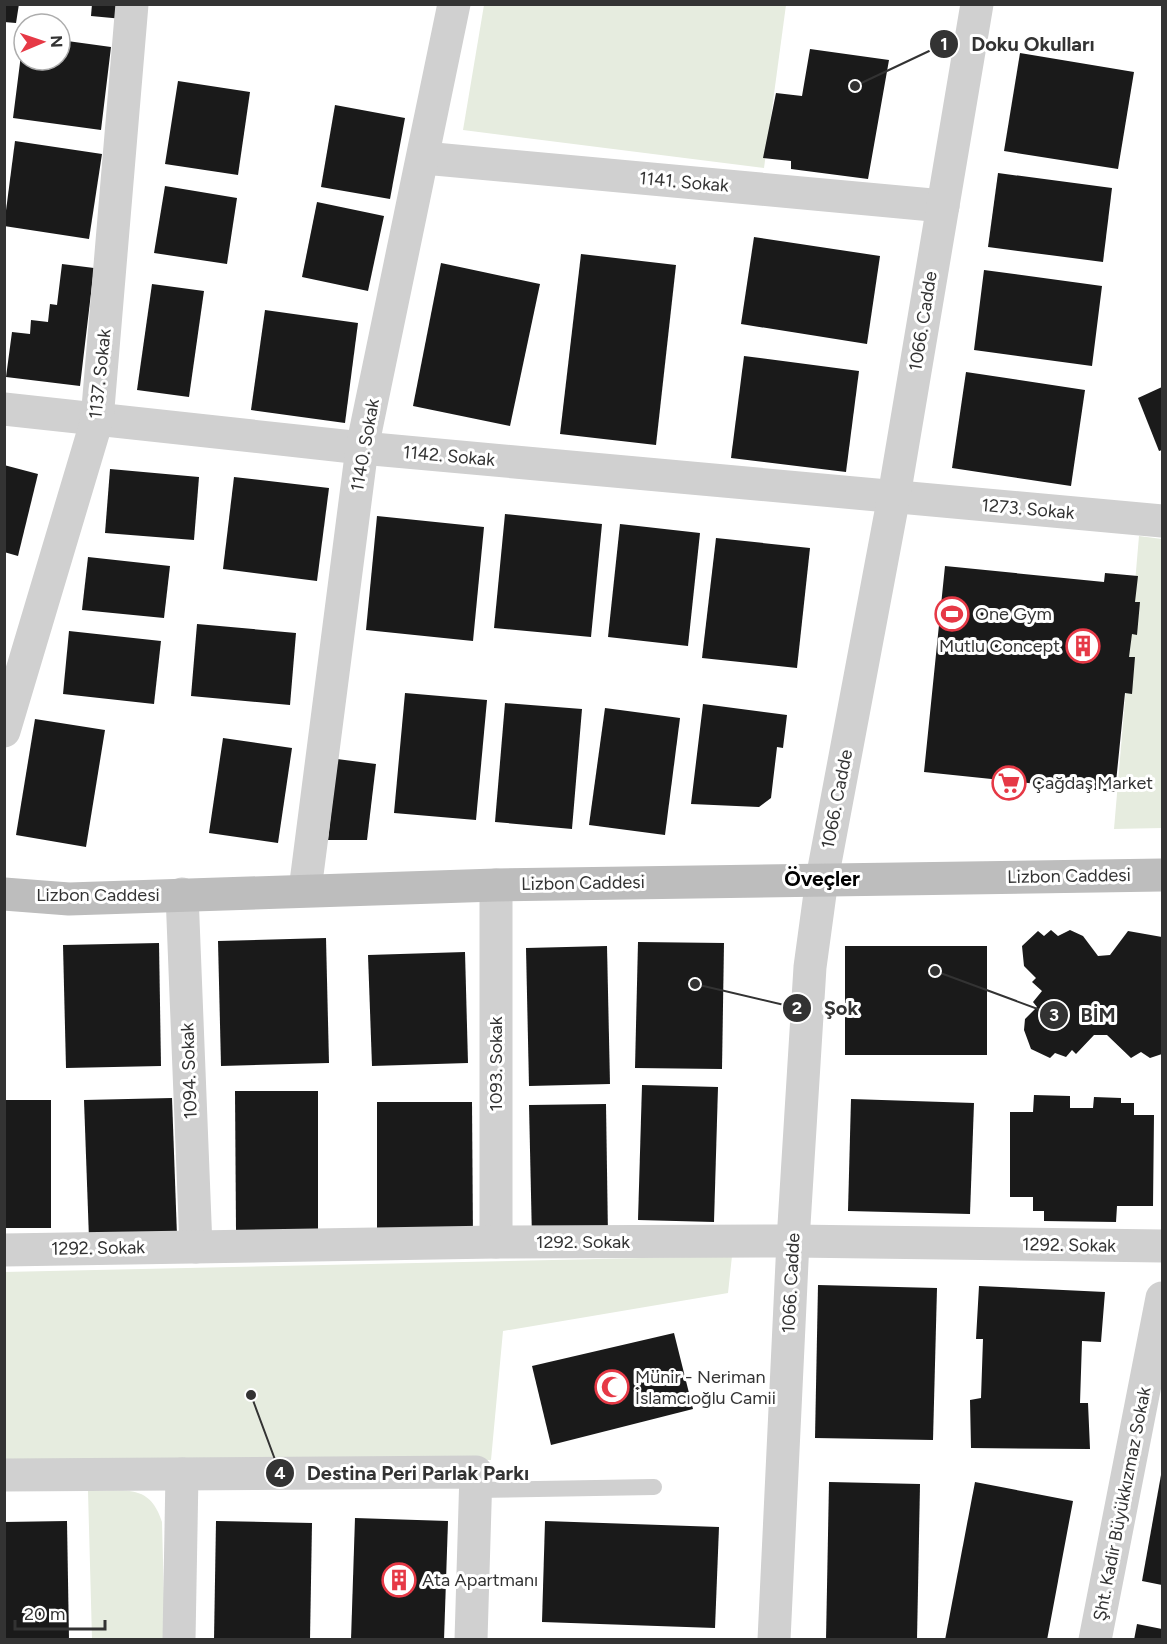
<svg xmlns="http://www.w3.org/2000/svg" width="1167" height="1644" font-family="Figtree,sans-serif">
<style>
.green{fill:#e6ecdf}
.building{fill:#1a1a1a}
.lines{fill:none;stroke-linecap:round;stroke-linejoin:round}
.service{stroke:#d0d0d0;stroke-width:16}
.minor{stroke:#d0d0d0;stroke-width:33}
.tertiary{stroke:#d0d0d0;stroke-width:33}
.secondary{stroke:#bdbdbd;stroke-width:33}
.labels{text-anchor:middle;stroke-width:6;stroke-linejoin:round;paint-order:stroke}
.street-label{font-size:18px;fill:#333;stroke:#fff}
.poi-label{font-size:18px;fill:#333;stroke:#fff;text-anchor:start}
.quarter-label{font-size:21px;font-weight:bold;fill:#000;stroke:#fff}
.leader{fill:none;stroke:#333;stroke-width:2}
.callout-dot{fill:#333;stroke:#fff;stroke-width:2}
.mark-label{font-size:18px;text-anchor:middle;font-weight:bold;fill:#fff}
.callout-label{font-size:20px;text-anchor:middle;font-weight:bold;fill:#333;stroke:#fff;stroke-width:6;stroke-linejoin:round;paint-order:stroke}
</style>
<rect width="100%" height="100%" fill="#fff"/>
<g class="green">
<polygon points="484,5 786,5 764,168 463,130"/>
<polygon points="1139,536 1162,539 1162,828 1114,829"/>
<polygon points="732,1256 728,1293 503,1331 491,1460 5,1459 4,1272"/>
<path d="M88 1491C125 1492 149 1482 162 1522L165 1639H92Z"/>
</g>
<g class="building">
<polygon points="4,4 19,4 16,23 4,22"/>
<polygon points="92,4 124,4 123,19 91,16"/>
<polygon points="23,39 24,60 60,60 60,40 111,47 101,130 13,118"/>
<polygon points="810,49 889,60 868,179 791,169 791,161 763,158 776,93 802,96"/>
<polygon points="1020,53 1134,72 1118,169 1004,151"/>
<polygon points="178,81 250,92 238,175 165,164"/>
<polygon points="335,105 405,118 390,199 321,187"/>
<polygon points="15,141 102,154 89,239 4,226"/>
<polygon points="998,173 1112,188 1103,262 988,247"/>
<polygon points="165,186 237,198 227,264 154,253"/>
<polygon points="317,202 384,216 368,291 302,277"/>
<polygon points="754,237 880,256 867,344 741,324"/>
<polygon points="581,254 676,265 656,445 560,434"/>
<polygon points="441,263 540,284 510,426 413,406"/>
<polygon points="62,264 94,268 80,386 6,377 12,332 30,334 31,320 48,322 50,304 57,305"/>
<polygon points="984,270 1102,286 1092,366 974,350"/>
<polygon points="152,284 204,291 189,397 137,390"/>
<polygon points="265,310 358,323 345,423 251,410"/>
<polygon points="744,356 859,371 846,472 731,458"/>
<polygon points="966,372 1085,390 1071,486 952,468"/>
<polygon points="1162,387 1162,450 1159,451 1138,398"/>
<polygon points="4,465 38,474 18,556 4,552"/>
<polygon points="110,469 199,477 194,540 105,533"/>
<polygon points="234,477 329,488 317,581 223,569"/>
<polygon points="505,514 602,524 591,637 494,628"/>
<polygon points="377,516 484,527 473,641 366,630"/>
<polygon points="620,524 700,533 688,646 608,637"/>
<polygon points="716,538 810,548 797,668 702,658"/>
<polygon points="88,557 170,566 164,618 82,610"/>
<polygon points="945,566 1104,582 1105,573 1138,576 1135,602 1140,602 1137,635 1132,634 1129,657 1135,657 1132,694 1125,693 1115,792 924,772"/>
<polygon points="197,624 296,633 290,705 191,696"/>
<polygon points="69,631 161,641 154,704 63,694"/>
<polygon points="405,693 487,700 476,820 394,813"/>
<polygon points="505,703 582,709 572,829 495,822"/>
<polygon points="703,704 787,715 783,748 777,747 771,798 759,807 691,804"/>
<polygon points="605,708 680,718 665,835 589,825"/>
<polygon points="35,719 105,730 86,847 16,835"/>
<polygon points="223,738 292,748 278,843 209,833"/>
<polygon points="337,759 376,764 367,840 328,840"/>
<polygon points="1051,930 1058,936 1070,930 1083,936 1098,956 1110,955 1128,931 1162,937 1162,1054 1150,1058 1141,1052 1131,1058 1107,1035 1094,1035 1076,1054 1072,1050 1066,1057 1055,1053 1050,1058 1031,1049 1024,1030 1025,1019 1037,1007 1033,1002 1042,991 1032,982 1036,978 1024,966 1022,946 1038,931 1044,936"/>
<polygon points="326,938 329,1063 221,1066 218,941"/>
<polygon points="638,942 724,943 722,1069 635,1068"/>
<polygon points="159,943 161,1066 66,1068 63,945"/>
<polygon points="607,946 610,1084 529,1086 526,948"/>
<rect x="845" y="946" width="142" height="109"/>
<polygon points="465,952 468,1063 372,1066 368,955"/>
<polygon points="642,1085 718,1087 714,1222 638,1220"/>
<polygon points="235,1091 318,1091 318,1230 236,1231"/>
<polygon points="1034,1095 1070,1096 1070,1108 1093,1108 1094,1097 1121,1098 1121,1103 1134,1103 1134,1115 1154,1115 1153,1206 1117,1206 1116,1222 1044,1221 1044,1211 1033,1211 1033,1197 1010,1197 1010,1112 1033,1112"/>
<polygon points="172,1098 177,1236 89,1239 84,1100"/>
<polygon points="851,1099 974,1103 970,1214 848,1211"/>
<rect x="4" y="1100" width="47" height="128"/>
<polygon points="377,1102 472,1102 473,1241 377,1241"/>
<polygon points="606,1104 608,1237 532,1239 529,1105"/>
<polygon points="818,1285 937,1288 933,1440 815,1438"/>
<polygon points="979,1286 1105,1292 1101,1342 1082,1341 1080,1403 1088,1403 1090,1449 971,1448 970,1400 981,1398 983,1339 976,1339"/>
<polygon points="674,1333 693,1409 551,1445 532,1366"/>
<polygon points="1161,1475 1162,1475 1162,1585 1142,1581"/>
<polygon points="829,1482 920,1484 917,1640 826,1640"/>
<polygon points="975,1482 1073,1501 1047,1640 945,1640"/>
<polygon points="355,1518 448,1521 444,1640 351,1640"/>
<polygon points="67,1521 69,1640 4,1640 4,1522"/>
<polygon points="216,1521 312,1523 310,1640 214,1640"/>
<polygon points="545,1521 719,1527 715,1628 542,1622"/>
<polygon points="1137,1624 1162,1629 1162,1640 1134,1640"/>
</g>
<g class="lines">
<polyline class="service" points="475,1490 654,1487"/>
<g class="minor">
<polyline points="424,158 943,206"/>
<polyline points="4,409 362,448 1162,521"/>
<polyline points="4,731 97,420 132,4"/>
<polyline points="496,885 496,1242"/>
<polyline points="305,890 362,448 454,4"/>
<polyline points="182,894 196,1247"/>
<polyline points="4,1250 496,1242 793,1241 1162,1246"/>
<polyline points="4,1475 476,1472 471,1640"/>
<polyline points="179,1640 182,1474"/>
<polyline points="1095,1640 1162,1298"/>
</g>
<polyline class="tertiary" points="774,1640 793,1241 810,967 822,879 894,496 977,4"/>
<polyline class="secondary" points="4,894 69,899 496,885 1162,875"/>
</g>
<defs>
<g id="stadium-ring" transform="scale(1.725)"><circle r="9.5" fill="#fff" stroke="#e63946" stroke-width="1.5"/><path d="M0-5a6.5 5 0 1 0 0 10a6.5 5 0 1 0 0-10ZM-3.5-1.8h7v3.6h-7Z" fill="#e63946"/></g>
<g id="building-ring" transform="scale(1.725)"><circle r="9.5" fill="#fff" stroke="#e63946" stroke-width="1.5"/><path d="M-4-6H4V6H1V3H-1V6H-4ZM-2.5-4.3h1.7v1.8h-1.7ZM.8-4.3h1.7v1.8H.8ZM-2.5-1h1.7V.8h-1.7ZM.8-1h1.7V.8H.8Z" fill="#e63946"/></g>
<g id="supermarket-ring" transform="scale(1.725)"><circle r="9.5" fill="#fff" stroke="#e63946" stroke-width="1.5"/><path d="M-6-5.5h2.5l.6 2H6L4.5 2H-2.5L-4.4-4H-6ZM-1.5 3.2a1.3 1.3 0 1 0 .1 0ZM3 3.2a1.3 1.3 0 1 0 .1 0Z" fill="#e63946"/></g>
<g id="mosque-ring" transform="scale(1.725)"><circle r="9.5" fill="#fff" stroke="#e63946" stroke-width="1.5"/><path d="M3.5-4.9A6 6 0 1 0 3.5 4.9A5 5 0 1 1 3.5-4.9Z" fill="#e63946"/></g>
</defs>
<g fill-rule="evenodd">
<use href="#stadium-ring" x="952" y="614"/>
<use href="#building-ring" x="1083" y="646"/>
<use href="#supermarket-ring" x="1009" y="783"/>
<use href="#mosque-ring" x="612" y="1387"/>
<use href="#building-ring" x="399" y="1580"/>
</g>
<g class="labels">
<g class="street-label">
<text transform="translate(684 182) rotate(5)" y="6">1141. Sokak</text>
<text transform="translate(923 321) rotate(-81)" y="6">1066. Cadde</text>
<text transform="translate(100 374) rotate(-84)" y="6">1137. Sokak</text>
<text transform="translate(365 445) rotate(-80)" y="6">1140. Sokak</text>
<text transform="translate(449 456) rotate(5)" y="6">1142. Sokak</text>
<text transform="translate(1028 509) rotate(5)" y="6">1273. Sokak</text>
<text transform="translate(837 799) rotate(-79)" y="6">1066. Cadde</text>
<text transform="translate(1069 876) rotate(-1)" y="6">Lizbon Caddesi</text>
<text transform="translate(583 883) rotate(-1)" y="6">Lizbon Caddesi</text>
<text x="98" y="901">Lizbon Caddesi</text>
<text transform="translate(496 1064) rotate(-90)" y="6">1093. Sokak</text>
<text transform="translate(189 1071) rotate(-92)" y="6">1094. Sokak</text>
<text x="583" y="1248">1292. Sokak</text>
<text transform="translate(1069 1245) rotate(1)" y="6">1292. Sokak</text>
<text transform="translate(98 1248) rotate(-1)" y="6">1292. Sokak</text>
<text transform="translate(791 1283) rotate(-87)" y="6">1066. Cadde</text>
<text transform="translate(1122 1504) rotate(-79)" y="6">Şht. Kadir Büyükkızmaz Sokak</text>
</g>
<g class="poi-label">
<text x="975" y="620">One Gym</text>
<text x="1060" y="652" text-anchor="end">Mutlu Concept</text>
<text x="1032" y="789">Çağdaş Market</text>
<text x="635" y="1383">Münir - Neriman<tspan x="635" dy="21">İslamcıoğlu Camii</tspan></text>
<text x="422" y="1586">Ata Apartmanı</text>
</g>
<g class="quarter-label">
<text x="822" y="886">Öveçler</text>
</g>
</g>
<path class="leader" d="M855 86L944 44M695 984L797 1008M935 971L1054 1015M251 1395L280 1473"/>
<g class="callout-dot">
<circle cx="855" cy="86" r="6"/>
<circle cx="695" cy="984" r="6"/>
<circle cx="935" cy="971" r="6"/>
<circle cx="251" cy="1395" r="6"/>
<circle cx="944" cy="44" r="15"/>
<circle cx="797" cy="1008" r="15"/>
<circle cx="1054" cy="1015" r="15"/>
<circle cx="280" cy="1473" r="15"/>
</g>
<g class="mark-label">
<text x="944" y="50">1</text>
<text x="797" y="1014">2</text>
<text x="1054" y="1021">3</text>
<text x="280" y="1479">4</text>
</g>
<g class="callout-label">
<text x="1033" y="51">Doku Okulları</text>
<text x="841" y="1015">Şok</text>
<text x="1098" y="1022">BİM</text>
<text x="418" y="1480">Destina Peri Parlak Parkı</text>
</g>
<rect width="1167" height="1644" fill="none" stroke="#333333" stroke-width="12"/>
<g transform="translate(42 42) rotate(88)"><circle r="28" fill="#ffffff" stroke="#adadad" stroke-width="1.5"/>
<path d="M0-4.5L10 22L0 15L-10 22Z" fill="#e63946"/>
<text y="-9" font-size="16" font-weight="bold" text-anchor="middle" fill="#333333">N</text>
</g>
<path d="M15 1620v9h90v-9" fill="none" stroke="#333333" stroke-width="3"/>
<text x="24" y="1620" font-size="18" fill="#333333" stroke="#ffffff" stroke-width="4.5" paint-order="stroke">20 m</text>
</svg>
